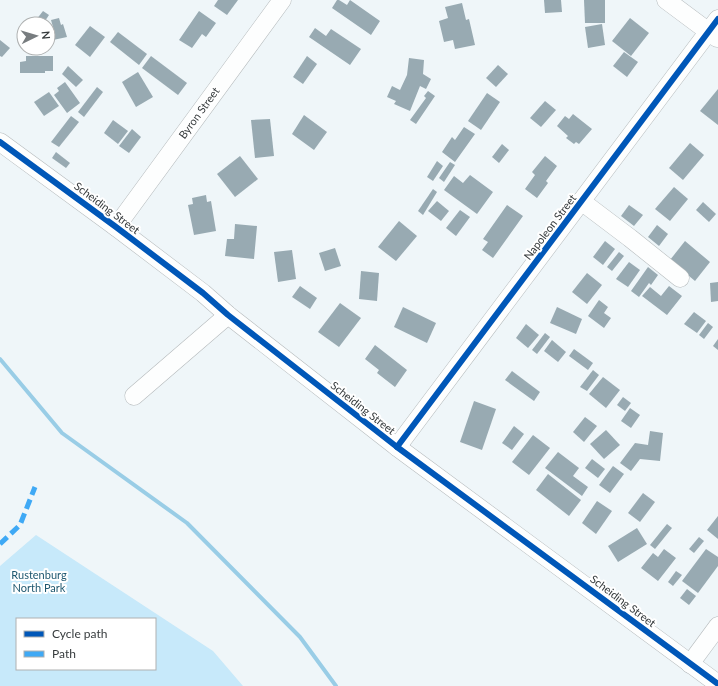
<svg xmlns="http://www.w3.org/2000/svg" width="718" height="686" font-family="Lato,sans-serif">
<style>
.green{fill:#c7e9fa;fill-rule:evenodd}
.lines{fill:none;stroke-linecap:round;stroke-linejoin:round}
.stream{stroke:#99cde6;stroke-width:4}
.building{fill:#98aab2}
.minor-casing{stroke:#b5babc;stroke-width:19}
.minor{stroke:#fdfefe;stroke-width:18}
.quiet{stroke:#3fa9f5;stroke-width:5;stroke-dasharray:10 5;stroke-linecap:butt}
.cycleway-casing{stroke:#fff;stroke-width:8}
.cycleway{stroke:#0057b8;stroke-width:6}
.labels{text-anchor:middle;stroke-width:4;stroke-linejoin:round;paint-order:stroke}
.street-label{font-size:11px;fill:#363b3d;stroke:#fff}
.park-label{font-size:11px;fill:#1d576f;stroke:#fff}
</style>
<rect width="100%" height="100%" fill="#eff6f9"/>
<path class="green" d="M36 535 213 651 243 686H0V566ZM17 619H155V669H17Z"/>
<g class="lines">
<polyline class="stream" points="0,359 62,433 187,523 300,637 336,686"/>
</g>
<g class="building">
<polygon points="218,0 238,0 227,15 214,6"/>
<polygon points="337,0 339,0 347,5 350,0 380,21 371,35 332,8"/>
<polygon points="544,0 561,0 562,12 545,13"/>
<polygon points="584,0 605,0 605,23 585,23"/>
<polygon points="462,3 466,20 469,19 475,45 455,49 453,40 444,42 439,21 448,18 445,7"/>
<polygon points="43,11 49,15 43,24 41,24 36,20"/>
<polygon points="199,11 216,23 206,37 202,34 192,48 179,40"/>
<polygon points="59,18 61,25 63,24 67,37 53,40 50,27 53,27 51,20"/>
<polygon points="630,18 649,33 631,56 612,41"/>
<polygon points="602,24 605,45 588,48 585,27"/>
<polygon points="90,26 105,37 90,57 75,45"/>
<polygon points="315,28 326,36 331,29 361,49 350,65 309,37"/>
<polygon points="118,32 147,54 139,65 110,42"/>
<polygon points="0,40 10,48 2,57 0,56"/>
<polygon points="624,52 638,62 627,77 613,66"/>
<polygon points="26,56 53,56 53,71 45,71 45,73 20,73 20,62 26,61"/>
<polygon points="151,56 187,83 178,95 142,68"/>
<polygon points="307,56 317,64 303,84 293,77"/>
<polygon points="409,58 424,60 423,74 431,79 426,89 420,86 410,111 394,104 396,101 387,97 392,86 400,90 407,75"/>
<polygon points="498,65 508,74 496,87 486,78"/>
<polygon points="68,66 83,80 76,87 62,74"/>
<polygon points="138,72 153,97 136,107 122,82"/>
<polygon points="65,82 80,103 67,113 54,95 59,91 57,88"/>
<polygon points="97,87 103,92 84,117 78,112"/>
<polygon points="718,89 718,125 700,111"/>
<polygon points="428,91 435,96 416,124 410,120 426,98 424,96"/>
<polygon points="49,92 59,106 44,116 34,102"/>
<polygon points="487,93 500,102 481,130 468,121"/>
<polygon points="545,101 556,110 541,127 530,118"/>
<polygon points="573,114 592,129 579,144 576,142 574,144 566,138 568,136 557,126 565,116 569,119"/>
<polygon points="304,115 327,132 314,150 292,134"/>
<polygon points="71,116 79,122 59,147 51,142"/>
<polygon points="270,119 274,156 255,158 251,120"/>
<polygon points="113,120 128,131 118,144 104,133"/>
<polygon points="464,127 475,134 455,162 442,152 452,137 455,140"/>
<polygon points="132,129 141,137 129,153 119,146"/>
<polygon points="690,143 704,155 683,180 669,168"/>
<polygon points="502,144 509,150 499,163 492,157"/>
<polygon points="56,152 70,163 66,168 52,158"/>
<polygon points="240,156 258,179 235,197 217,174"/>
<polygon points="545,156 557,166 546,181 548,183 537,198 525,189 535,175 532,172"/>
<polygon points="437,161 443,166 433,181 427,177"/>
<polygon points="450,162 455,165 444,182 439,178"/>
<polygon points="470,175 493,192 477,214 444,190 454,176 463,183"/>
<polygon points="674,187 688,199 670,221 655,209"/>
<polygon points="433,189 437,192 423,215 418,211"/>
<polygon points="206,195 207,202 211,201 216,231 194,235 188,205 193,204 192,198"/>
<polygon points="437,201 449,211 441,221 428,211"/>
<polygon points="703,202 716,214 709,222 696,210"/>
<polygon points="507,205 523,216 493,258 482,250 488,242 483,239"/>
<polygon points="629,205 643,215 634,226 621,216"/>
<polygon points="460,210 470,217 456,236 446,228"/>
<polygon points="399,221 417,236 396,261 378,247"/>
<polygon points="235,224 257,226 254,259 225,256 227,239 234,239"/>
<polygon points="657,225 668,234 659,246 648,237"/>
<polygon points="605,241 615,249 603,265 593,257"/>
<polygon points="685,241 710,262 695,281 670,260"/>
<polygon points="335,248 341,266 325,271 319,253"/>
<polygon points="292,250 296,279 278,282 274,252"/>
<polygon points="619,252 624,256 612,271 607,267"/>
<polygon points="629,262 640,270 628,287 616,279"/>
<polygon points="648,267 658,275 651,285 649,283 639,297 631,291"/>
<polygon points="361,271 379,273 377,301 359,299"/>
<polygon points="587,273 602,285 587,304 572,292"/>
<polygon points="718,282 718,301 711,302 710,283"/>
<polygon points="300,286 317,298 310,309 292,297"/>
<polygon points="669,286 682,296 667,315 642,296 650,287 661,296"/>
<polygon points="599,300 608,307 604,313 611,318 604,328 588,316"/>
<polygon points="340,303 361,318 339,347 318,332"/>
<polygon points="403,307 436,323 427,343 394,327"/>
<polygon points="557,307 582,319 576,334 550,323"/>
<polygon points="694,312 706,321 697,333 684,324"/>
<polygon points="708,323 713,327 704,339 699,335"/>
<polygon points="526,324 539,335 528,348 516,338"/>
<polygon points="545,333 550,337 537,354 532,350"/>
<polygon points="718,339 718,350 713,346"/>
<polygon points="552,340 566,352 558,362 544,351"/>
<polygon points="375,345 407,370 395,387 377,373 379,370 365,359"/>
<polygon points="574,349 593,363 588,370 569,356"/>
<polygon points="593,370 599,375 587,391 580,387"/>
<polygon points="512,371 540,392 534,401 505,380"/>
<polygon points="603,377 620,390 606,408 589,394"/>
<polygon points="623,397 631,403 625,411 617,405"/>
<polygon points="474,401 496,409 482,450 460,442"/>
<polygon points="630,408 640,415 631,428 621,421"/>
<polygon points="585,417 597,426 584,442 573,432"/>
<polygon points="514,426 524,434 512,450 502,443"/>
<polygon points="606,430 620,445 604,459 590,444"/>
<polygon points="650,431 663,433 660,461 640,459 631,471 620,463 635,443 648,445"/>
<polygon points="533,435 550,448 529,475 512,462"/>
<polygon points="558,452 579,468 573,476 588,487 582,496 545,468"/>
<polygon points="592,459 605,469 598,478 585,468"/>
<polygon points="613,466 624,474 610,493 599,485"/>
<polygon points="548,474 581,500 569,516 536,490"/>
<polygon points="643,493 655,502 640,522 628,513"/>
<polygon points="597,501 612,511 596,534 582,523"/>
<polygon points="718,516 718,539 707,530"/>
<polygon points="667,524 672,528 655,549 650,545"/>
<polygon points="637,528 647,544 618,562 608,546"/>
<polygon points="699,537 704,541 694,553 689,549"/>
<polygon points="664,549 676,558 658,581 641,568 653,553 658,557"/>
<polygon points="706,549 718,557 718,566 698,593 682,581"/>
<polygon points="676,571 682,575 673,586 668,582"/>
<polygon points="687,589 696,596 689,605 680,598"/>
</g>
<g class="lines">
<g class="minor-casing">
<g id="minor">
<polyline points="666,0 717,38"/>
<polyline points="0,142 116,227 203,293 228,315 397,447 718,684"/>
<polyline points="581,201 630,238 680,278"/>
<polyline points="116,227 282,0"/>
<polyline points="134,396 228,315"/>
<polyline points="397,447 718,19"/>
<polyline points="690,664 718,626"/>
</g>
</g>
<use href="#minor" class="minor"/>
<polyline class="quiet" points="0,544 20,525 35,487"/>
<g class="cycleway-casing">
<g id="cycleway">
<polyline points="0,142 116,227 203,293 228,315 397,447 718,684"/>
<polyline points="397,447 718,19"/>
</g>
</g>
<use href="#cycleway" class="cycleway"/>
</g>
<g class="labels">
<g class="street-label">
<text transform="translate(199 113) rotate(-54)" y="4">Byron Street</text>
<text transform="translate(107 208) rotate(37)" y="4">Scheiding Street</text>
<text transform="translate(550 227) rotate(-53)" y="4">Napoleon Street</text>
<text transform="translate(363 408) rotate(38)" y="4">Scheiding Street</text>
<text transform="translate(623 601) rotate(37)" y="4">Scheiding Street</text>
</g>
<g class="park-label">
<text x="39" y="579">Rustenburg<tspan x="39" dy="13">North Park</tspan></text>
</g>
</g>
<rect x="16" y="618" width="140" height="52" fill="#ffffff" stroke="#afb1b1"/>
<rect x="24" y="631" width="20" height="6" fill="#0057b8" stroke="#afb1b1"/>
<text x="52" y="638" font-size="12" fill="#363b3d">Cycle path</text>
<rect x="24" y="651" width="20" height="6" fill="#3fa9f5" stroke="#afb1b1"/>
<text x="52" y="658" font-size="12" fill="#363b3d">Path</text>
<g transform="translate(36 36) rotate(85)"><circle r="19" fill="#ffffff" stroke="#afb1b1"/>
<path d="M0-3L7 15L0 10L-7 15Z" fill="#777c7f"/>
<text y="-6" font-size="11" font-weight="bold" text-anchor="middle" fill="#363b3d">N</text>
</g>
</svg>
